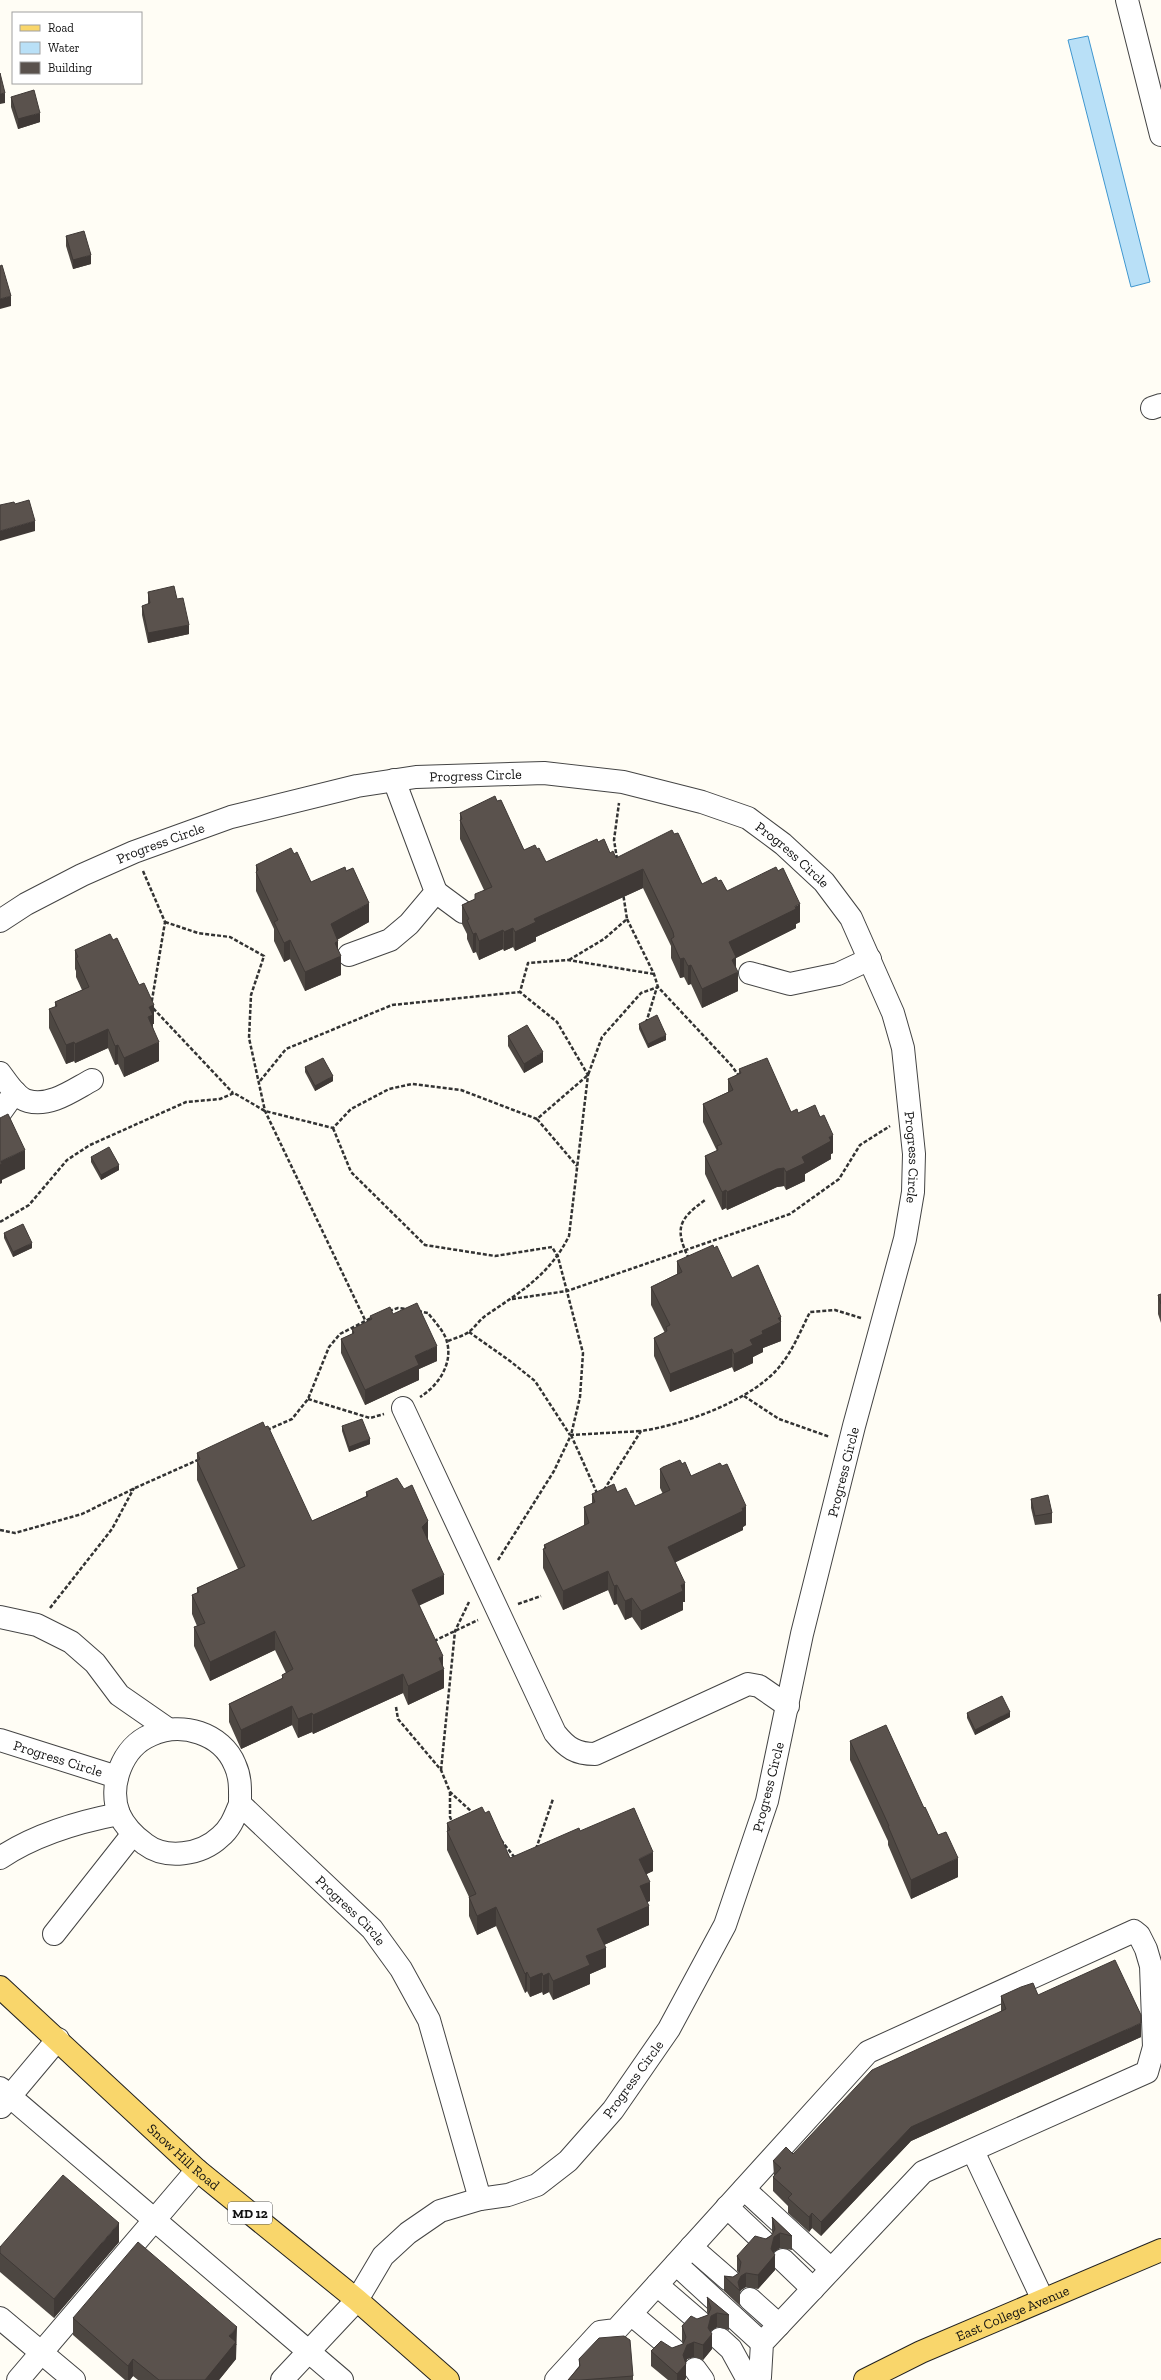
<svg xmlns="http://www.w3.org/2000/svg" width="1161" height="2380" font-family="'Zilla Slab',serif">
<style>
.water{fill:#b9e0f7;stroke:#3f96cf}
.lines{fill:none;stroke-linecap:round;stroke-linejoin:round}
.minor-casing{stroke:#444;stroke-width:24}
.major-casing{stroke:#222;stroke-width:24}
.path{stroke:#333;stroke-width:2.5;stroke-dasharray:4 2;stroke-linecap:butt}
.minor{stroke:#fff;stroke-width:22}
.major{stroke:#f9d66b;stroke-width:22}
.wall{fill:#4d4742}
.shaded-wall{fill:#3f3936}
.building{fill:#5a524d;stroke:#3f3936}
.labels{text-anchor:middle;stroke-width:4;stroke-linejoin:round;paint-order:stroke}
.shield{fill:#fff;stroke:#585858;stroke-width:1}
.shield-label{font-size:13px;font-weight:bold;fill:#111}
.street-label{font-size:14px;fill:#111;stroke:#fff}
</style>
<rect width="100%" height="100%" fill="#fffdf5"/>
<polygon class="water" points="1088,36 1150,282 1131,287 1068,40"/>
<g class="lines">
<g class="minor-casing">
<g id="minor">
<polyline points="1127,0 1161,135"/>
<polyline points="1152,408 1161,405"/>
<polyline points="436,892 463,912"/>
<path id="s1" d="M0 921 26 904 82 875 134 852 231 817 357 786 416 777 544 773 623 782 702 802 748 818 783 844 824 882 851 918 893 1013 903 1048 914 1154 913 1192 905 1239 854 1426 802 1634 767 1801 725 1925 669 2029 613 2110 568 2161 537 2185 508 2195 480 2199 440 2211 408 2233 383 2256 357 2300 282 2380"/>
<polyline points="349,955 390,940 409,924 436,892 394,780"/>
<polyline points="750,973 790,984 838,974 870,959"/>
<path d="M0 1073C7 1082 16 1098 28 1101 51 1107 73 1090 92 1080"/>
<polyline points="0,1113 15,1092"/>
<path d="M403 1408 555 1733C567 1748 576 1754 595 1754L748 1684 759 1686 788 1706"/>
<polyline points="0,1617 37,1625 71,1642 95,1663 119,1695 168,1729"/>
<path id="s2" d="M0 1740 117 1777"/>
<path id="s3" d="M240 1804C235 1816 231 1828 220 1837 201 1855 166 1860 145 1844 134 1836 125 1827 119 1814 108 1786 122 1747 151 1735 181 1721 222 1733 235 1765 241 1778 240 1790 240 1804L372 1929 401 1969 429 2020 480 2199"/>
<path d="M0 1858C36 1834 77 1822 119 1814"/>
<polyline points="54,1934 132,1835"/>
<polyline points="0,2088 342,2380"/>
<polyline points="1,2107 58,2039"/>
<polyline points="973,2151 1043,2300"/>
<polyline points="744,2189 831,2269"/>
<polyline points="727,2207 763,2241"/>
<polyline points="691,2247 729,2280"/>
<polyline points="783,2260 813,2289"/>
<polyline points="676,2264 762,2343"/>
<polyline points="657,2285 699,2321"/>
<polyline points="750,2299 779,2325"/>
<polyline points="631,2314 674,2350"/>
<polyline points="0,2318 74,2380"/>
<polyline points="720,2339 731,2349 748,2380"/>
<polyline points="695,2369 703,2380"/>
<polyline points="18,2380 197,2170"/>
<polyline points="556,2380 600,2332 616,2330 868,2052 1134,1931 1139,1935 1146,1949 1151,1966 1154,2047 1147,2072 923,2172 762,2343 760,2377 754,2380"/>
</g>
</g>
<g class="major-casing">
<g id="major">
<path id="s4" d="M0 1987 197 2170 357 2300 448 2380"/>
<path id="s5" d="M865 2380 921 2352 1161 2250"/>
</g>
</g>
<g class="path">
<polyline points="617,859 614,840 619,803"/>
<polyline points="143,871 165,922 151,1006 233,1093"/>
<polyline points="627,919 654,974 658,987 731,1065 740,1077"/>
<polyline points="165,922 198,933 230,937 264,956 251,995 249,1038 265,1111 365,1320"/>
<polyline points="569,960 604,939 627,919 623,893"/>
<polyline points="646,1023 657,987"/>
<polyline points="260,1081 286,1049 392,1005 520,992 528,963 568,960 654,974"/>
<polyline points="537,1119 577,1166"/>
<polyline points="333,1128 351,1172 425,1245 495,1256 552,1247 558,1257 583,1353 580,1397 571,1435 597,1493"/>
<polyline points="0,1222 29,1205 67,1160 90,1145 186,1102 220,1099 234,1093 265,1111 333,1128 351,1109 389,1089 412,1084 461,1090 537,1119 588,1075 602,1037 641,993 658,987"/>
<path d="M689 1259C674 1228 679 1219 705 1200"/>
<polyline points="512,1299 567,1291 790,1214 839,1179 860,1145 890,1126"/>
<polyline points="389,1311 398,1308 407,1309"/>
<path d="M418 1311 428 1313C434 1321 445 1332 447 1342 453 1364 438 1386 420 1397"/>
<polyline points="469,1332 510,1361 535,1381 570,1435"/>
<path d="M448 1341C455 1338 464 1336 470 1331 476 1326 481 1318 488 1314 522 1291 550 1274 569 1236L588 1075 557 1022 520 992"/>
<polyline points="744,1396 779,1419 830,1437"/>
<polyline points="308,1399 370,1418 384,1414"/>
<polyline points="267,1430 292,1419 308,1399 329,1347 340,1334 373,1317"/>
<path d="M604 1490 641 1431C683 1425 753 1400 780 1366 793 1350 801 1330 810 1312L835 1310 861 1318"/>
<polyline points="0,1530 15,1533 82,1514 135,1488 200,1459"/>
<polyline points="498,1560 554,1471 571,1435 641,1431"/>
<polyline points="518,1604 541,1596"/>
<polyline points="50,1608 112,1529 134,1488"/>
<polyline points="434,1641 478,1620"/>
<polyline points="396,1707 398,1719 441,1770 450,1792 473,1813"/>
<polyline points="441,1770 455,1631 469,1602"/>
<polyline points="450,1792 450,1817 453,1824"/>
<polyline points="501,1840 515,1858"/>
<polyline points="536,1849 553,1799"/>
</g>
<use href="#minor" class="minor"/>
<use href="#major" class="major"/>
</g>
<g class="wall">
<polygon points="11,97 40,122 18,129 11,107"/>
<polygon points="66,236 91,264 73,269 66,246"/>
<polygon points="148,592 177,599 189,634 148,643 142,615 142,606 148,604"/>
<polygon points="497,801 524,850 537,849 546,862 598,842 610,853 616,858 674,834 702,884 718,881 727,891 800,922 796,924 796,928 736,958 736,968 738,991 702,1008 691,984 688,985 684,977 680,978 671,958 671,946 643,888 536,937 536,941 515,951 513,947 504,951 503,949 479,960 476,952 473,953 467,939 467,934 462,924 462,905 475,899 484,890 460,839 460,813"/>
<polygon points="294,854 311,882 369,922 337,940 338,949 341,975 305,991 290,959 284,962 274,941 274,929 256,891 256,865"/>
<polygon points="75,950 154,1024 153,1024 153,1027 159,1061 124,1077 118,1064 115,1065 108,1048 75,1063 74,1061 66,1064 49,1028 49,1009 55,1007 55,1002 82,990 76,977 76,971 75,969"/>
<polygon points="639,1024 666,1040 648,1048 639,1029"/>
<polygon points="508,1036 543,1062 524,1073 508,1046"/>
<polygon points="305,1067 333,1081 315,1091 305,1072"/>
<polygon points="739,1069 791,1112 798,1113 833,1153 831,1154 831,1159 805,1174 805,1181 786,1190 784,1186 777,1187 727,1210 726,1208 722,1210 705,1174 705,1156 717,1151 703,1122 703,1104 728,1092 728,1079 739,1074"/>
<polygon points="91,1157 119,1170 101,1180 91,1162"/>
<polygon points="4,1233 32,1248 13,1257 4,1238"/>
<polygon points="677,1261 732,1278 781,1335 781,1341 763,1348 763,1352 753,1357 753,1363 734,1372 732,1367 670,1392 654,1356 654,1338 665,1333 651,1305 651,1287 677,1274"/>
<polygon points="1161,1294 1161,1323 1158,1314 1158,1295"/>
<polygon points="393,1314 437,1361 419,1369 419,1380 365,1405 341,1353 341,1339 352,1334 352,1329 370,1320 370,1316"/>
<polygon points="342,1426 370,1444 349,1452 342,1431"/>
<polygon points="197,1453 312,1521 366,1496 366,1492 428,1540 428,1541 444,1594 419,1605 443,1665 444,1688 408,1705 403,1693 313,1734 312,1732 298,1738 292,1725 241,1749 229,1722 229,1704 282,1679 282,1675 286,1673 275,1650 210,1681 194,1646 194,1627 197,1626 192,1614 192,1595 197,1593 197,1588 238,1569 197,1480"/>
<polygon points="682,1464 691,1476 746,1525 743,1527 743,1530 675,1562 685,1602 683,1602 683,1610 641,1630 632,1617 625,1620 617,1604 614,1605 608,1590 563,1610 543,1568 543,1549 544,1549 544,1545 584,1526 584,1507 592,1504 592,1494 617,1492 635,1506 663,1494 660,1488 660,1469"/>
<polygon points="1031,1499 1052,1513 1052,1523 1035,1525 1031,1508"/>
<polygon points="967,1713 1010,1717 975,1735 967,1718"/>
<polygon points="850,1741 924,1808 938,1835 958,1877 911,1899 888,1845 888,1841 850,1760"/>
<polygon points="485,1813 510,1858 580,1831 653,1871 646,1874 650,1901 647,1902 649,1925 604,1945 606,1967 590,1974 590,1984 553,2000 549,1992 543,1995 542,1992 530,1997 527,1991 525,1993 496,1926 477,1935 469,1916 469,1897 447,1850 447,1823"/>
<polygon points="1038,1995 1141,2037 911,2141 821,2236 812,2228 809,2232 788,2213 788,2206 773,2191 773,2177 774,2176 773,2161 793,2154 1001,2011 1001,1996"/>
<polygon points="772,2217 792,2236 792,2250 780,2248 774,2252 775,2270 758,2289 746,2287 741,2290 740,2292 740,2306 724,2291 724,2276 733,2277 739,2273 737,2271 737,2256 773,2234 772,2232"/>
<polygon points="119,2242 54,2318 0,2272 0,2247"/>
<polygon points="707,2297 729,2315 729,2330 717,2327 711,2331 712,2349 703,2360 694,2357 687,2359 686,2363 686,2378 685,2380 668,2380 651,2366 651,2351 672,2348 683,2344 682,2341 682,2326 697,2319 708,2315 707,2312"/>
<polygon points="73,2318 237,2344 236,2345 236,2359 219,2380 138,2380 133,2376 130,2380 125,2380 73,2335"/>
<polygon points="579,2359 633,2376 633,2380 568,2380 579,2366"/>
</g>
<g class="shaded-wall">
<polygon points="5,93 5,103 0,104 0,94"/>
<polygon points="40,113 40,122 18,129 18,119"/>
<polygon points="91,255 91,264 73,269 73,260"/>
<polygon points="11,296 11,306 0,309 0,299"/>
<polygon points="35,521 35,531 0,541 0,531"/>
<polygon points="189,625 189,634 148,643 148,633"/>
<polygon points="643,869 643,888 536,937 536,941 515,951 515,932 534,919"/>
<polygon points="369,903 369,922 331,943 331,924"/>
<polygon points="800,904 800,922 796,924 796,928 736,958 736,973 738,972 738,991 702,1008 702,989 729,942"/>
<polygon points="513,928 513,947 504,951 504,932"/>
<polygon points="503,930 503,949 479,960 479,941"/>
<polygon points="476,933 476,952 473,953 473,934"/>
<polygon points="290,940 290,959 284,962 284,943"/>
<polygon points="338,941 338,957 341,956 341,975 305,991 305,972 335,943"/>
<polygon points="684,958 684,977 680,978 680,959"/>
<polygon points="691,965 691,984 688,985 688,966"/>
<polygon points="154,1005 154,1024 153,1024 153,1034 148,1017 149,1007"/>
<polygon points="108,1029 108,1048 75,1063 75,1044"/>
<polygon points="666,1035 666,1040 648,1048 648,1044"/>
<polygon points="74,1042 74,1061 66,1064 66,1045"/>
<polygon points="159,1042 159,1061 124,1077 124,1058"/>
<polygon points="118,1045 118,1064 115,1065 115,1046"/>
<polygon points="543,1052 543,1062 524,1073 524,1064"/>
<polygon points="333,1076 333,1081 315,1091 315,1086"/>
<polygon points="833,1135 833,1153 831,1154 831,1159 805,1174 805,1181 786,1190 786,1172 802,1157 829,1137"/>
<polygon points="25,1150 25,1169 2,1180 2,1183 0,1184 0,1165 1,1161"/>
<polygon points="119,1165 119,1170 101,1180 101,1175"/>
<polygon points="784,1168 784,1186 777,1187 727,1210 727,1192 777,1169"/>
<polygon points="726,1190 726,1208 722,1210 722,1192"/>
<polygon points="32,1243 32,1248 13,1257 13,1252"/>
<polygon points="781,1317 781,1341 763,1348 763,1352 753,1357 753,1363 734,1372 734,1354 750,1340 778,1318"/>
<polygon points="437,1346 437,1361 419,1369 419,1380 365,1405 365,1390 415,1356"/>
<polygon points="732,1349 732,1367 670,1392 670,1374"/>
<polygon points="370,1439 370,1444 349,1452 349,1447"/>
<polygon points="746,1506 746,1525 743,1527 743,1530 668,1566 668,1547"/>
<polygon points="428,1521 428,1540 422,1546 422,1527"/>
<polygon points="608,1571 608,1590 563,1610 563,1591"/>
<polygon points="444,1575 444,1594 412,1609 412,1590"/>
<polygon points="685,1583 685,1602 683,1602 683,1610 641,1630 641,1611 681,1585"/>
<polygon points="617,1585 617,1604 614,1605 614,1586"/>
<polygon points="632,1598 632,1617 625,1620 625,1601"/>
<polygon points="275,1631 275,1650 210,1681 210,1662"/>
<polygon points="443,1656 443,1670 444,1669 444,1688 408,1705 408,1686 439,1658"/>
<polygon points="403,1674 403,1693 313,1734 313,1715"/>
<polygon points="292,1706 292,1725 241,1749 241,1730"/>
<polygon points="1010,1712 1010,1717 975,1735 975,1730"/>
<polygon points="312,1713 312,1732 298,1738 298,1719"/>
<polygon points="653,1852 653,1871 639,1878 639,1859"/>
<polygon points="958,1858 958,1877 911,1899 911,1880"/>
<polygon points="650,1882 650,1901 640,1905 640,1886"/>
<polygon points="649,1906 649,1925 597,1948 597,1929"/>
<polygon points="496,1907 496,1926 477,1935 477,1916"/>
<polygon points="606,1948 606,1967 590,1974 590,1984 553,2000 553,1981 586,1956"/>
<polygon points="527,1972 527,1991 525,1993 525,1974"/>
<polygon points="542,1973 542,1992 530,1997 530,1978"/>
<polygon points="549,1973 549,1992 543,1995 543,1976"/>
<polygon points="1141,2023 1141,2037 911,2141 821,2236 821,2222 911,2127"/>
<polygon points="812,2213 812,2228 809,2232 809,2217"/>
<polygon points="119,2223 119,2242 54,2318 54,2299"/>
<polygon points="780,2233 780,2248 774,2252 772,2259 775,2255 775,2270 758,2289 758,2275 771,2249 774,2237"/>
<polygon points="746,2273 746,2287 741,2290 740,2292 738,2282 741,2276"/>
<polygon points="717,2313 717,2327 711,2331 709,2338 712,2334 712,2349 703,2360 703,2345 708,2328 711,2316"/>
<polygon points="237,2327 236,2359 219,2380 205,2380 229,2336"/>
<polygon points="694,2342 694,2357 687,2359 685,2366 686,2364 686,2378 685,2380 677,2380 677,2374 683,2355 687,2345"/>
<polygon points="133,2359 133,2376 130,2380 128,2380 128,2366"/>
</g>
<g class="building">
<polygon points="0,73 5,93 0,94"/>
<polygon points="34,90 40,113 18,119 11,97"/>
<polygon points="84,231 91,255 73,260 66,236"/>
<polygon points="2,265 11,296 0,299 0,266"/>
<polygon points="29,500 35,521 0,531 0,505 14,502 15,504"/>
<polygon points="174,586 177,599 183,598 189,625 148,633 142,606 150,603 148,592"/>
<polygon points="495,796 497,801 501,800 524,850 535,845 537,849 539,848 546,862 597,839 598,842 604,839 610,853 613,851 616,858 672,830 674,834 678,833 702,884 716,877 718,881 721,880 727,891 776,867 778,871 783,868 800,904 795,906 796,909 729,942 736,957 732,960 738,972 702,989 691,965 688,966 684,958 680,959 671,939 674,937 673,932 643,869 534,919 536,922 515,932 513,928 504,932 503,930 479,941 476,933 473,934 467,920 469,919 462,905 475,899 475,894 492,887 460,820 462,819 460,813"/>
<polygon points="291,848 294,854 297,852 311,882 345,867 346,871 353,868 369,903 331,924 338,941 335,943 341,956 305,972 290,940 284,943 274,922 278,920 256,872 258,870 256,865"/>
<polygon points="110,934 113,940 117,938 139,985 144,983 154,1005 149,1007 153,1015 148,1017 159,1042 124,1058 118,1045 115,1046 108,1029 75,1044 74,1042 66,1045 49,1009 57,1006 55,1002 89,987 76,958 78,957 75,950"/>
<polygon points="657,1015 666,1035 648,1044 639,1024"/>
<polygon points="527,1025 543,1052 524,1064 508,1036"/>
<polygon points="323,1058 333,1076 315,1086 305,1067"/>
<polygon points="767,1058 791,1112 797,1109 798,1113 815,1105 820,1117 824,1115 833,1135 829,1137 831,1141 802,1157 805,1163 786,1172 784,1168 777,1169 727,1192 726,1190 722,1192 705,1156 718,1150 717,1146 722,1144 703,1104 733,1090 728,1079 741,1073 739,1069"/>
<polygon points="8,1114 25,1150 1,1161 2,1164 0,1165 0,1118"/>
<polygon points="109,1147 119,1165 101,1175 91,1157"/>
<polygon points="23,1224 32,1243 13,1252 4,1233"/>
<polygon points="713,1245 714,1248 717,1246 732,1278 758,1265 781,1317 778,1318 781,1322 762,1331 763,1334 750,1340 753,1345 734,1354 732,1349 670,1374 654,1338 667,1331 666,1327 670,1325 651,1287 682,1272 677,1261"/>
<polygon points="1161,1294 1161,1304 1158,1295"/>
<polygon points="417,1303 437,1346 415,1356 419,1365 365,1390 341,1339 354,1333 352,1329 372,1319 370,1316 390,1307 393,1314"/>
<polygon points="362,1419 370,1439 349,1447 342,1426"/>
<polygon points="263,1422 265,1427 268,1426 312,1521 368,1496 366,1492 397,1478 404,1489 412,1485 428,1521 422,1527 444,1575 412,1590 443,1656 439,1658 444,1669 408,1686 403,1674 313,1715 312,1713 298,1719 292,1706 241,1730 229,1704 283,1678 282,1675 293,1669 275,1631 210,1662 194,1627 205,1623 192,1595 199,1592 197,1588 245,1566 197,1461 200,1459 197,1453"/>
<polygon points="680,1460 682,1464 685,1462 691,1476 720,1463 722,1466 727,1464 746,1506 742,1508 743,1511 668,1547 685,1583 681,1585 683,1591 641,1611 632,1598 625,1601 617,1585 614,1586 608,1571 563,1591 543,1549 546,1548 544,1545 589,1523 584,1507 595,1502 592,1494 614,1484 617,1492 626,1488 635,1506 670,1490 660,1469 663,1467"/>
<polygon points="1048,1495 1052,1513 1035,1516 1031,1499"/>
<polygon points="1002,1696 1010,1712 975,1730 967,1713"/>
<polygon points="886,1725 924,1808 925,1807 938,1835 946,1832 958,1858 911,1880 888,1826 889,1826 850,1741"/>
<polygon points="482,1807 485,1813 489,1811 510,1858 579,1828 580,1831 634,1808 653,1852 639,1859 650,1882 640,1886 649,1906 597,1929 606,1948 586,1956 590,1965 553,1981 549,1973 543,1976 542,1973 530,1978 527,1972 525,1974 496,1907 477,1916 469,1897 476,1894 447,1831 450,1830 447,1823"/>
<polygon points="1115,1960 1141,2015 1141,2023 911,2127 821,2222 812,2213 809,2217 788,2198 792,2194 773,2177 781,2168 773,2161 786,2147 793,2154 872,2070 1006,2009 1001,1996 1021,1987 1033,1983 1038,1995"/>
<polygon points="63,2175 119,2223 54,2299 0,2253 0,2247"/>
<polygon points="772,2217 792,2236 780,2233 774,2237 771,2249 775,2255 758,2275 746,2273 741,2276 738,2282 740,2291 724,2276 733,2277 739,2273 741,2262 737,2256 755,2236 766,2239 772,2235 775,2229"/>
<polygon points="138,2242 237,2327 229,2336 236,2342 205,2380 159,2380 133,2359 128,2366 73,2318"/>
<polygon points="707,2297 729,2315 717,2313 711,2316 708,2328 712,2334 703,2345 694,2342 687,2345 683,2355 686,2364 677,2374 651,2351 661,2341 672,2348 683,2344 686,2337 682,2326 691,2316 697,2319 708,2315 711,2308"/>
<polygon points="624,2336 630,2340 633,2376 581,2380 568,2380 580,2366 579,2359 599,2338"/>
</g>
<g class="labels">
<rect class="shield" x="228" y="2202" width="44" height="22" rx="3"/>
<g class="shield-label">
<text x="250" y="2218">MD 12</text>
</g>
<g class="street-label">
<text dy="5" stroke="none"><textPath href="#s1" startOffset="503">Progress Circle</textPath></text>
<text dy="5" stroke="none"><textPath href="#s1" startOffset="179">Progress Circle</textPath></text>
<text dy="5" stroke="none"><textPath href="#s1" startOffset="839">Progress Circle</textPath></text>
<text dy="5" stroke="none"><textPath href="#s1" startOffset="1176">Progress Circle</textPath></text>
<text transform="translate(843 1472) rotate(-76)" y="5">Progress Circle</text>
<text dy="5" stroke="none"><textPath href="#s2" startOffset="61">Progress Circle</textPath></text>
<text transform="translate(768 1787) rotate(-76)" y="5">Progress Circle</text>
<text dy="5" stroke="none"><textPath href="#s3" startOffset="546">Progress Circle</textPath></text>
<text transform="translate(633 2079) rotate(-54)" y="5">Progress Circle</text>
<text dy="5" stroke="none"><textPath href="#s4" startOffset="250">Snow Hill Road</textPath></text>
<text dy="5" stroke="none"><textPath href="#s5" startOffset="162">East College Avenue</textPath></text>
</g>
</g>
<rect x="12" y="12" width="130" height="72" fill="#ffffff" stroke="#a0a0a0"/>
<rect x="20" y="25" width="20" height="6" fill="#f9d66b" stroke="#a0a0a0"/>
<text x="48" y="32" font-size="12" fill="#111111">Road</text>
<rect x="20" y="42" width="20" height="12" fill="#b9e0f7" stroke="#a0a0a0"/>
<text x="48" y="52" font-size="12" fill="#111111">Water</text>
<rect x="20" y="62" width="20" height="12" fill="#5a524d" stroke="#a0a0a0"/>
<text x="48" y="72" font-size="12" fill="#111111">Building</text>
</svg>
